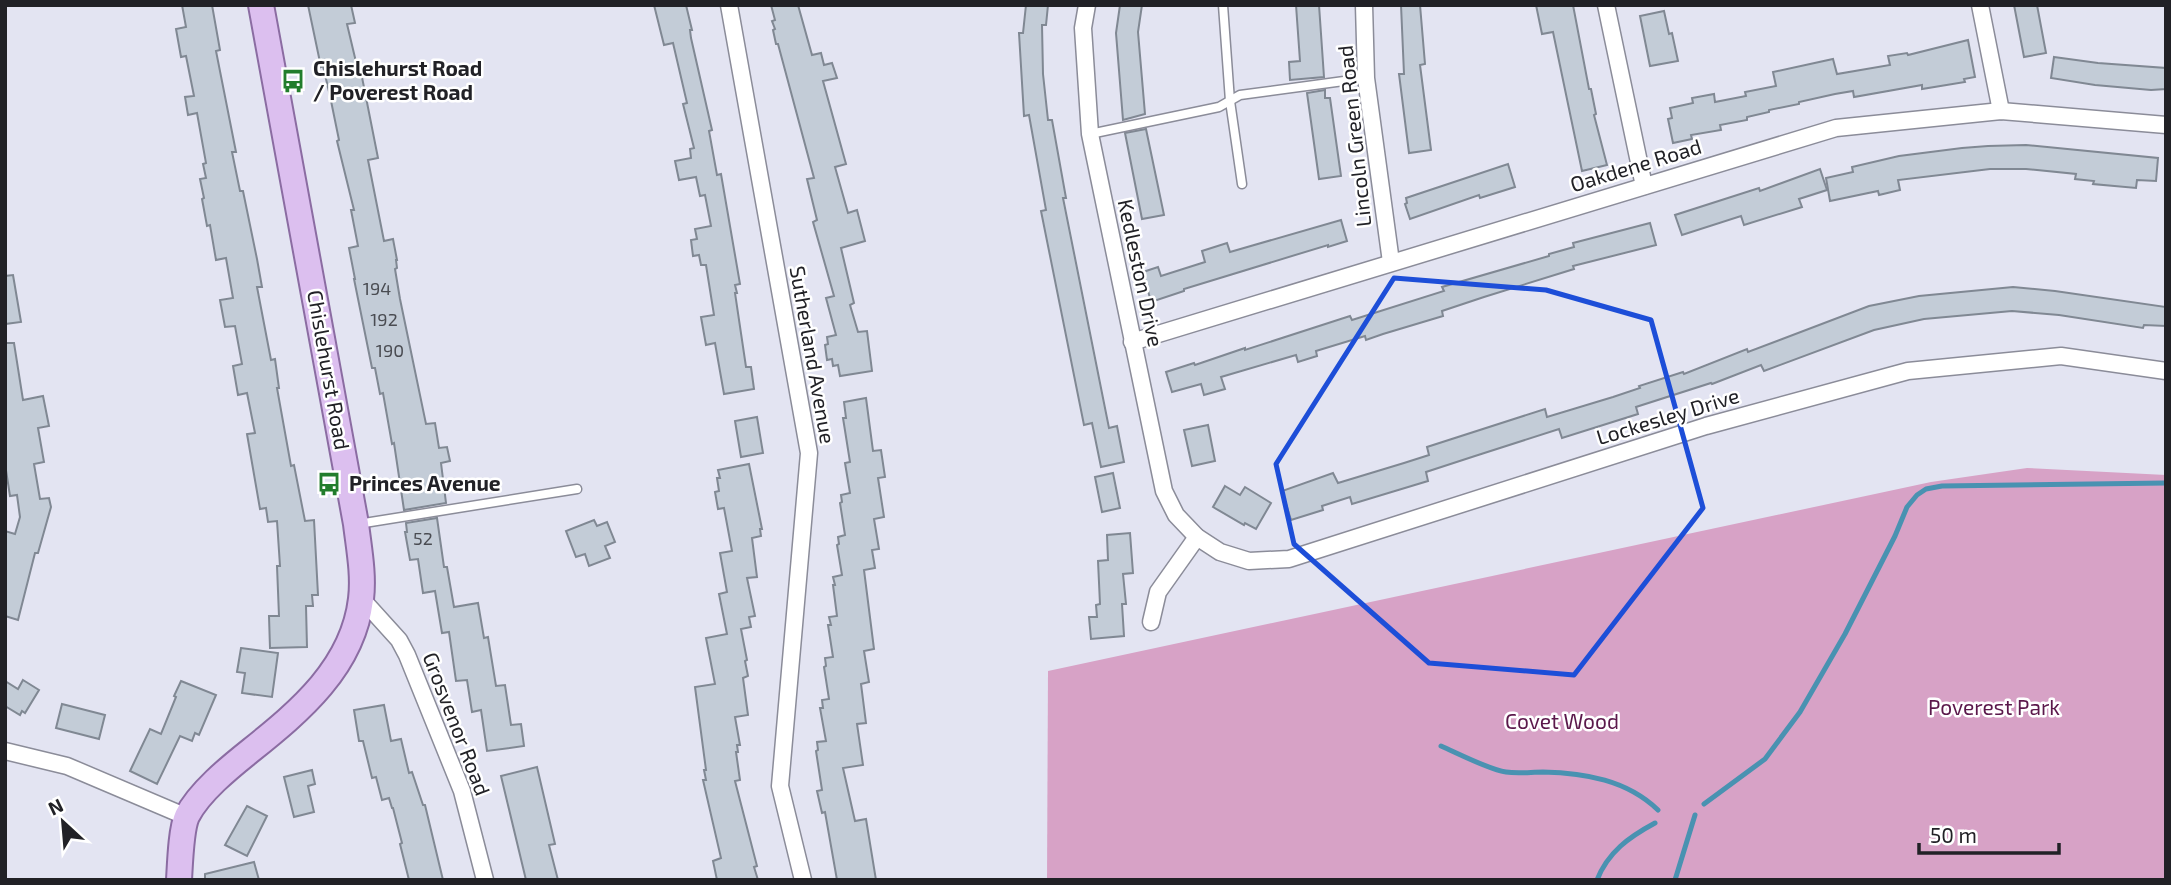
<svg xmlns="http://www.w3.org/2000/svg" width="2171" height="885" font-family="'Exo 2',sans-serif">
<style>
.green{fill:#d7a2c6}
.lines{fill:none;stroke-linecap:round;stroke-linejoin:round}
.stream{stroke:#4992b1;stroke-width:5}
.building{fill:#c3ccd7;stroke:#808893;stroke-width:2}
.lane-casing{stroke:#8b8c99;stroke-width:11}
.street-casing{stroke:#8b8c99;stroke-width:19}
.primary-casing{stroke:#8b6ca2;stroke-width:28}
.lane{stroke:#fff;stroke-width:8}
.street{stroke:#fff;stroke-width:16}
.primary{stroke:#dcbfef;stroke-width:24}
.marked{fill:none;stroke:#1d4ed8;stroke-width:5;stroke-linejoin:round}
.labels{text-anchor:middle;stroke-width:5;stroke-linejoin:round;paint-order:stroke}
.number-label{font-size:18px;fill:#4a4c52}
.poi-label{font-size:21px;font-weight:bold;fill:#212126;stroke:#fff;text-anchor:start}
.street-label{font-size:21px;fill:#212126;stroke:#fff}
.park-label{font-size:21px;fill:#5b184b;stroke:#fff}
</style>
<rect width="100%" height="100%" fill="#e3e4f2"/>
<polygon class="green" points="2027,468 2166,475 2166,880 1047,880 1048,671 1931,482"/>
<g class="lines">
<g class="stream">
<path d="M1441 746C1457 753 1490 770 1506 772 1518 774 1531 772 1543 772 1585 773 1627 780 1658 810"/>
<polyline points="1704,804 1765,759 1800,712 1845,634 1895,536 1907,507 1917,495 1926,489 1942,486 2166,483"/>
<path d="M1597 880C1608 852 1629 837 1655 823"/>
<polyline points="1675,880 1695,815"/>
</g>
</g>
<g class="building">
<polygon points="182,5 212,5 220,50 216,51 236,152 232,152 240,191 243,191 257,259 262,287 257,287 271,360 275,359 279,388 277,388 291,466 294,465 305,521 314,520 318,595 312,595 313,606 306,606 307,647 270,648 269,616 279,616 277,566 280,566 277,521 268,522 266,508 260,509 247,434 255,433 247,393 238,395 233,366 242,364 235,326 225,327 220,300 233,298 226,258 216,260 210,225 207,226 202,199 204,198 200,179 206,178 203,164 206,163 197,113 188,115 185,97 194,96 186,56 181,57 176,29 186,27"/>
<polygon points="308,5 351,5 355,23 347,24 356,62 359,62 378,158 368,160 384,241 393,239 397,260 396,260 397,268 395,269 400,299 426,424 435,423 439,448 447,447 450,461 441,463 446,503 404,510 394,443 392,444 383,393 380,394 375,368 372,368 354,279 355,279 349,248 358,246 351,210 354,210 337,141 339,140 330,96 323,66 321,67"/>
<polygon points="654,5 686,5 692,30 690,30 691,38 712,130 709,131 717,175 721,174 740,284 735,285 737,293 735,293 746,367 751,367 754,389 724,394 715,343 706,345 701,317 714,315 706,265 701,265 699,255 693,256 691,240 697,239 695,229 711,226 705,195 700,196 696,177 679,180 675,161 691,158 690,149 694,148 683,104 687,103 673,43 664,45"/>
<polygon points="771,5 798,5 812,55 821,53 824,65 832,63 837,78 823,81 846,164 835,167 848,213 857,210 865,241 841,248 854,303 850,305 858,332 867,331 872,371 840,376 838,365 833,366 832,359 827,360 825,345 828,344 827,337 836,335 826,298 834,296 813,222 817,220 807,179 814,178 778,44 776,44 773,30 775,29 772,21 775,20"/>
<polygon points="1026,5 1048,5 1046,25 1042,25 1043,74 1048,120 1052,120 1066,198 1063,198 1109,428 1117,426 1124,462 1101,467 1092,423 1084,425 1041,211 1046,210 1029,115 1024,116 1019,33 1023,33"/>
<polygon points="1120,5 1142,5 1138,32 1145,114 1123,120 1116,33"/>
<polygon points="1296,5 1319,5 1324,77 1290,80 1289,62 1300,61"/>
<polygon points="1401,5 1420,5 1425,64 1420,65 1431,150 1409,153 1399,74 1404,74"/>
<polygon points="1536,5 1573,5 1589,89 1591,89 1596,114 1594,115 1607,165 1582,171 1553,32 1542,34"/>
<polygon points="2014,5 2037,5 2046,53 2024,57"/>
<polygon points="1664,11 1669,34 1672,33 1678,61 1650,66 1640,16"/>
<polygon points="1968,40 1975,77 1964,79 1965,82 1922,89 1922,85 1854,97 1853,91 1835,94 1799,102 1799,104 1769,110 1769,112 1747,117 1747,120 1720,125 1721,130 1691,135 1692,139 1673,143 1668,119 1672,118 1670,108 1693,103 1692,98 1714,94 1715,102 1746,96 1745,92 1776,86 1773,72 1833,59 1837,74 1890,65 1888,56 1907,53 1908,55"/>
<polygon points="2054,57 2098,63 2166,68 2166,89 2151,90 2095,85 2051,78"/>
<polygon points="1325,90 1325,98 1330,98 1341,176 1319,179 1307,93"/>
<polygon points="1146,129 1164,215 1142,219 1125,133"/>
<polygon points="2026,145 2158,158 2156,181 2137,180 2136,188 2093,184 2094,181 2075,179 2076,174 2026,169 1990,169 1898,180 1900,190 1879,195 1878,191 1830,201 1826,178 1853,172 1852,167 1899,156 1962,148 1988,146"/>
<polygon points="1508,164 1515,187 1480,198 1479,195 1410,219 1405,204 1407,203 1406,198"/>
<polygon points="1820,169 1827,190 1799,199 1802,207 1744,225 1741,216 1682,235 1675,215 1759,188 1760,191"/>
<polygon points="1341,220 1347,241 1328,247 1328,245 1184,289 1184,291 1151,302 1143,272 1158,267 1161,276 1205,262 1202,251 1227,243 1230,252"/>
<polygon points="1650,223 1656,245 1573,266 1574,269 1484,297 1442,311 1443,316 1383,334 1366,340 1365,336 1316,351 1317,356 1298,362 1296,355 1221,377 1225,389 1204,395 1201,384 1172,392 1166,372 1194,363 1195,365 1245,348 1245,350 1350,316 1352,320 1444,291 1442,287 1549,256 1549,254 1574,247 1573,243"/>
<polygon points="13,275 21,322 5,324 5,276"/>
<polygon points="2013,287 2055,291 2166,307 2166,326 2144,325 2143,328 2059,315 2012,311 1924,319 1874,330 1764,371 1761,365 1712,384 1711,383 1636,407 1638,414 1562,438 1559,429 1475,456 1426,472 1428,481 1352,504 1350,497 1322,506 1323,510 1291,520 1282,491 1333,473 1338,483 1404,463 1429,455 1427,447 1545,409 1547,417 1613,397 1640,388 1639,386 1683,372 1684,374 1747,349 1748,352 1869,306 1919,296"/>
<polygon points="5,343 14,343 23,400 43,396 49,426 38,428 44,462 34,464 40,499 49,498 51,507 38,553 35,553 18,620 5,616 5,531 15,534 20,517 17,495 10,496 5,464"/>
<polygon points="866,398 873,451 881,450 885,477 878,478 884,517 874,519 879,549 872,550 875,568 864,570 874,649 864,651 869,682 861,684 866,723 857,724 863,765 843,768 855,821 866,819 876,880 837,880 825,812 822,813 817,791 822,790 816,751 818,750 817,742 826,741 820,708 823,708 822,700 829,699 824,667 826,666 825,658 833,657 828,625 831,625 829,617 837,616 833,585 835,585 833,577 842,575 837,545 839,544 838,537 845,535 840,503 842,502 841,495 850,493 845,463 850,462 843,418 846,418 844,402"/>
<polygon points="757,417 763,453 741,457 735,421"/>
<polygon points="1208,425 1215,461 1192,466 1184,430"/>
<polygon points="749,464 762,529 760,529 761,536 752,538 757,577 747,578 755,616 749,617 751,627 741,629 747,660 745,661 748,676 743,678 748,715 735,717 740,745 737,745 738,752 736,752 740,780 735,781 757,866 754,867 758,880 717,880 713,861 721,858 703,780 706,780 704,770 706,770 695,687 715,684 706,638 727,634 719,594 727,592 720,553 732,551 724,508 718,509 715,492 719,491 717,478 720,478 718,470"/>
<polygon points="1113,473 1120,508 1102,512 1095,477"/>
<polygon points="1225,486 1240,495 1245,487 1271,503 1256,529 1245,523 1244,525 1213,507"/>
<polygon points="437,518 444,567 447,567 454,607 478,603 484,638 488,637 496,686 505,685 511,725 521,724 524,746 487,751 481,710 472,712 467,680 456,681 449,632 442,633 435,591 423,593 418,559 410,560 405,532 407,532 406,523"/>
<polygon points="594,520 597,526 607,522 615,542 605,546 610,558 589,566 585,554 576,557 566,531"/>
<polygon points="1130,533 1133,573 1123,574 1126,604 1122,604 1124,636 1091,639 1089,617 1097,617 1096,605 1100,604 1098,561 1108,560 1107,535"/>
<polygon points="241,648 278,653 272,697 242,693 245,673 237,672"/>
<polygon points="23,680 39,690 25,713 22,711 20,715 5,706 5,681 18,689"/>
<polygon points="181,681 216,695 199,735 195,733 192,741 180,736 157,784 130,771 150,729 161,734 176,697 174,696"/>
<polygon points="62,704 105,715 99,739 56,728"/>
<polygon points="384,705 391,741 401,739 409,773 412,772 423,805 425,805 443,880 409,880 400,844 402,843 393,808 392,808 389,798 382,800 376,777 372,778 363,741 359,741 354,710"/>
<polygon points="537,767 555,844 549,845 558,880 526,880 501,776"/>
<polygon points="312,770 315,784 308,786 314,812 294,817 284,777"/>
<polygon points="247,806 267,816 247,856 225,845"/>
<polygon points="254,862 259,880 205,880 205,874"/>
</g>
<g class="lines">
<g class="lane-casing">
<g id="lane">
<polyline points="1223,5 1230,101 1242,184"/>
<polyline points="1090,134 1219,107 1240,95 1366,78"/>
<polyline points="358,524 577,489"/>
</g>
</g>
<g class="street-casing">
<g id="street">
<polyline points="729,5 809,453 780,786 803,880"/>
<polyline points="1087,5 1083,28 1090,134 1164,491 1176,515 1197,537 1220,552 1249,561 1289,559 1706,426 1908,371 2061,356 2166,371"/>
<polyline points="1364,5 1366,78 1391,262"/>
<polyline points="1606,5 1644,186"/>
<polyline points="1980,5 2001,111"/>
<polyline points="1132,342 1836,128 2001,111 2166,125"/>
<polyline points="361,598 399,640 407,655 462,791 485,880"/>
<polyline points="1151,622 1158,592 1197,537"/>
<polyline points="5,751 67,766 187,817"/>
</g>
</g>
<g class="primary-casing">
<path id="primary" d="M179 880C180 864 181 829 187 816 199 792 230 767 250 751 300 711 353 667 361 599 364 575 359 549 356 524L261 5"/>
</g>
<use href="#lane" class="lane"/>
<use href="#street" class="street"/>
<use href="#primary" class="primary"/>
</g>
<path class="marked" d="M1394 278 1546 290 1651 320 1703 508 1574 675 1429 663 1294 544 1276 464Z"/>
<defs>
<g id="bus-bare" transform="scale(1.89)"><path d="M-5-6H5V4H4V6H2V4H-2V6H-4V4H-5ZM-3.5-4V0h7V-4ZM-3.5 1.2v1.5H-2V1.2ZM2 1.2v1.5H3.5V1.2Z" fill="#227d2c" stroke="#fff" stroke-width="2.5" paint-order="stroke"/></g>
</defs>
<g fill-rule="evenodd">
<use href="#bus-bare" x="293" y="81"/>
<use href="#bus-bare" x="329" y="484"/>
</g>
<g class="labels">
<g class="number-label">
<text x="377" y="295">194</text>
<text x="384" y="326">192</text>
<text x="390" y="357">190</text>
<text x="423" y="545">52</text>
</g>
<g class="poi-label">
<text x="313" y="76">Chislehurst Road<tspan x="313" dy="24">/ Poverest Road</tspan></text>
<text x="349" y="491">Princes Avenue</text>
</g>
<g class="street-label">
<text transform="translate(1355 136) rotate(-96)" y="7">Lincoln Green Road</text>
<text transform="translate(1636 166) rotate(-17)" y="7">Oakdene Road</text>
<text transform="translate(1140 273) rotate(78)" y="7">Kedleston Drive</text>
<text transform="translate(812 355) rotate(80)" y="7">Sutherland Avenue</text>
<text transform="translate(328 370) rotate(80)" y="7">Chislehurst Road</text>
<text transform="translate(1668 417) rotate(-17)" y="7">Lockesley Drive</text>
<text transform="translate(456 724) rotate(69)" y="7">Grosvenor Road</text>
</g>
<g class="park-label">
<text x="1994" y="715">Poverest Park</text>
<text x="1562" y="729">Covet Wood</text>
</g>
</g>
<rect width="2171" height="885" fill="none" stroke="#212126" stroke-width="14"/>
<g transform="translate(63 822) rotate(334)" stroke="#ffffff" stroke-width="5" paint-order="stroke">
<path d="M0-5L12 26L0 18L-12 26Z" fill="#212126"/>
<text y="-10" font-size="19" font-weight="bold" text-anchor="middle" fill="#212126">N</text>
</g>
<path d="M1919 843v10h140v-10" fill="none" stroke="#212126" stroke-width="3.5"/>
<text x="1930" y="843" font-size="21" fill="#212126" stroke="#ffffff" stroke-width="5" paint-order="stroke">50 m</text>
</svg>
